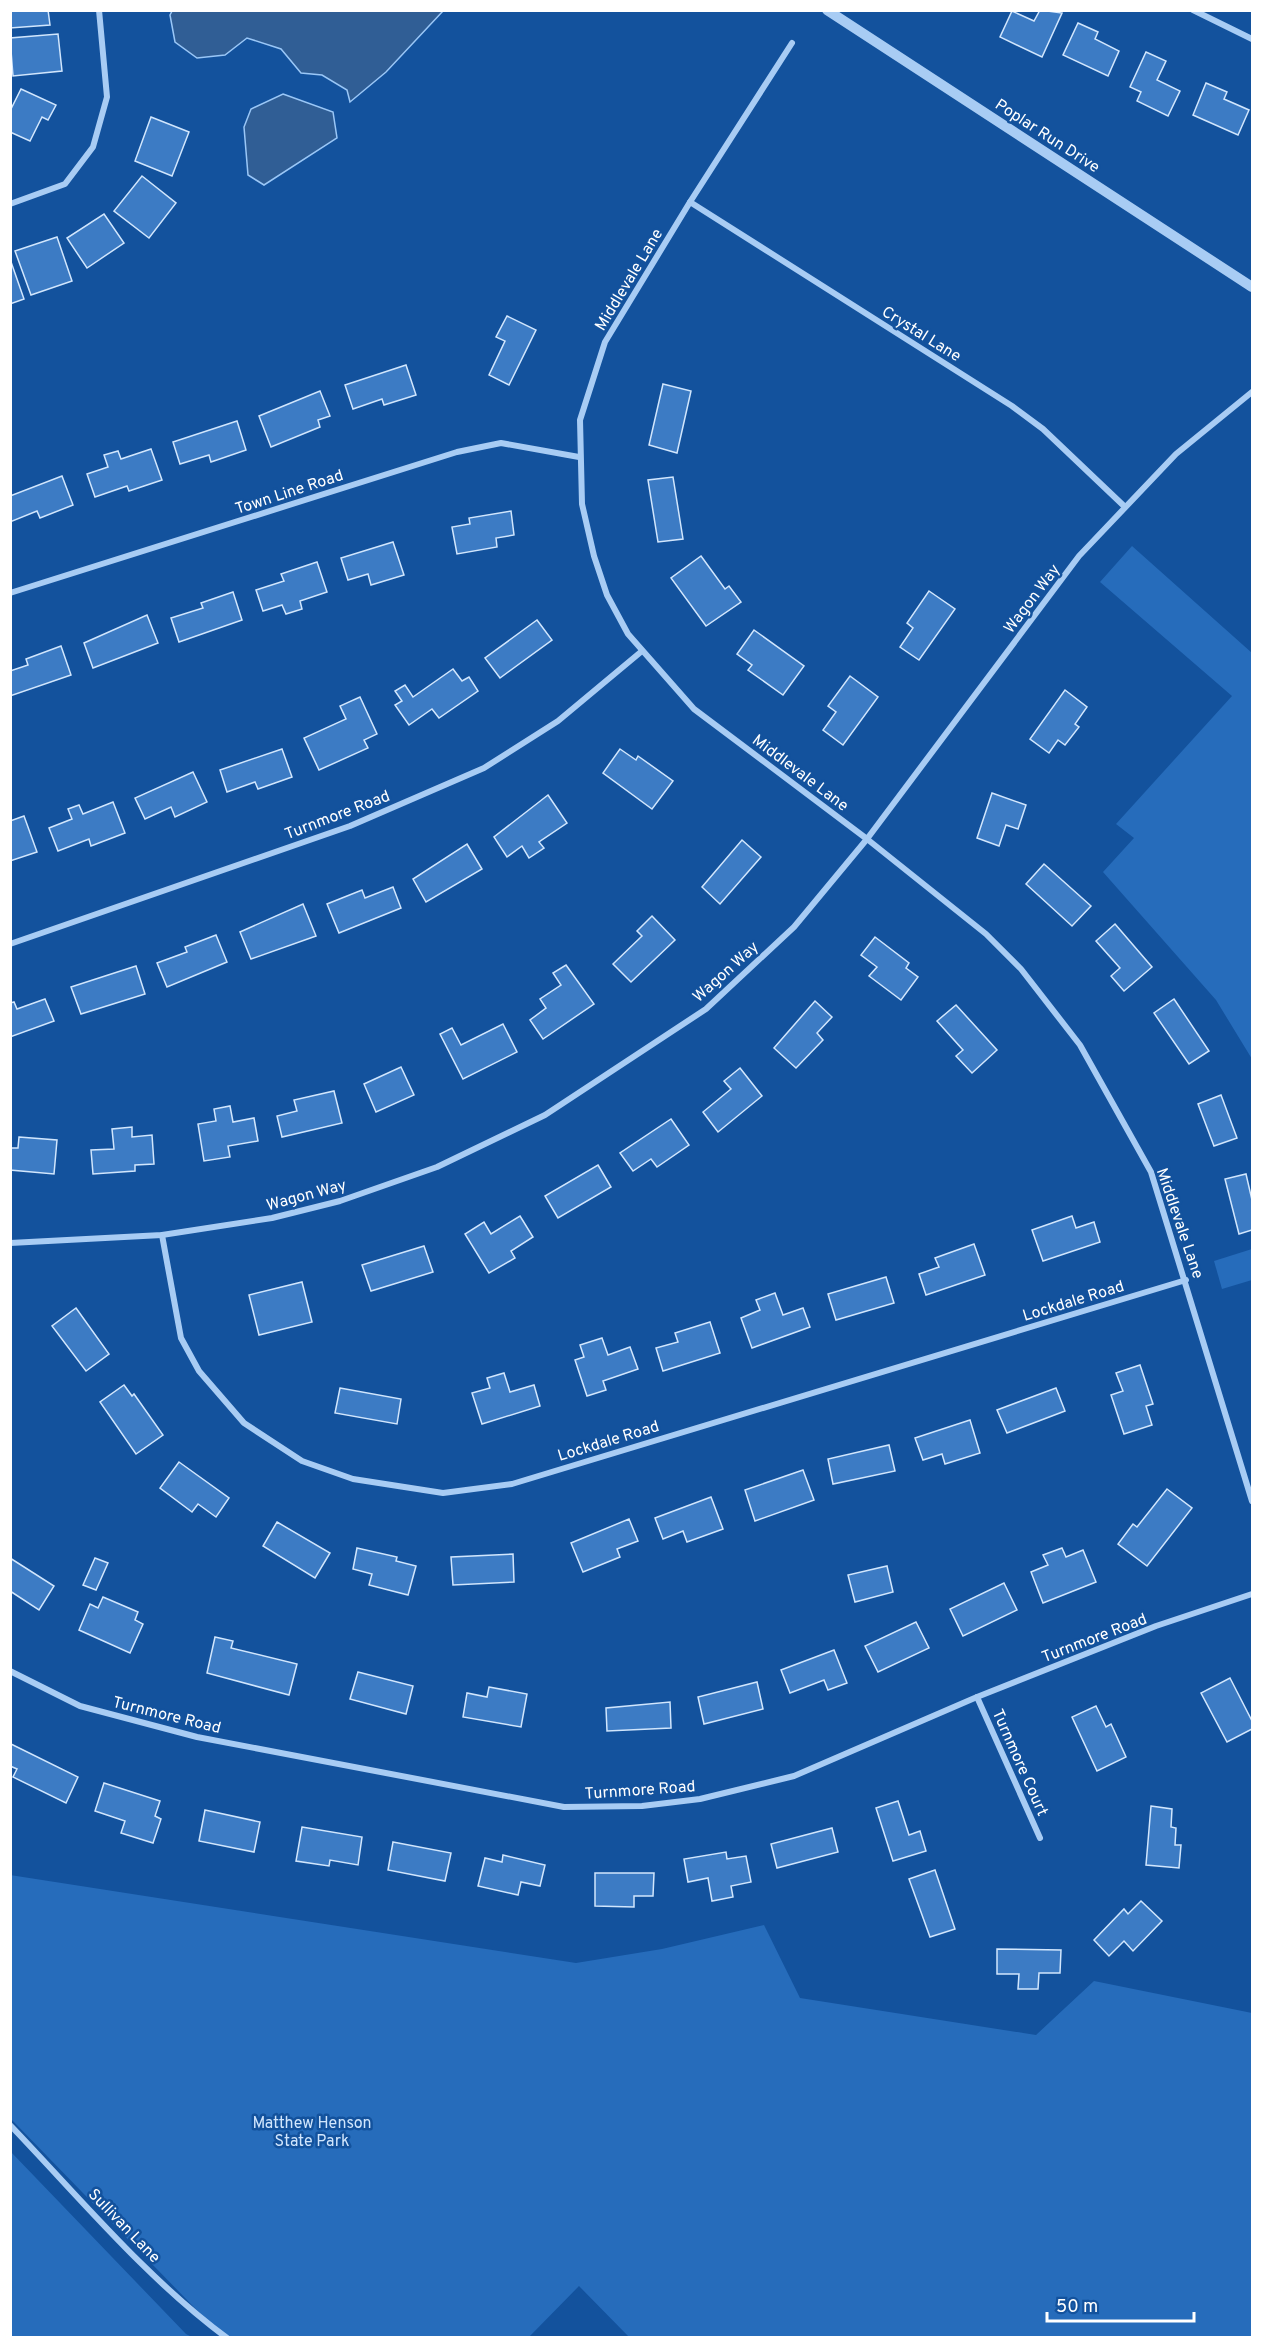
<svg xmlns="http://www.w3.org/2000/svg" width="1263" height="2348" font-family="Overpass,sans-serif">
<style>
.green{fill:#266cbb}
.water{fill:#305e95;stroke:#9ac7f7;stroke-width:1.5}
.building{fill:#3c7bc4;stroke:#d1e6fd;stroke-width:1.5}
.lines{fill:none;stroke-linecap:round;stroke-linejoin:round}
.minor{stroke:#a8ccf4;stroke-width:6}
.tertiary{stroke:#a8ccf4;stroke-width:10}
.labels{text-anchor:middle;stroke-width:5;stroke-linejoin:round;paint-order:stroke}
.street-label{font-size:16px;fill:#fff;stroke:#13529d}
.park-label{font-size:16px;fill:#d1e6fd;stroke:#13529d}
</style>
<rect width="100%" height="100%" fill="#13529d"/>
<g class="green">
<polygon points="1132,546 1252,653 1252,1059 1216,1000 1103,872 1134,838 1116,824 1232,696 1100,582"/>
<polygon points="1252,1249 1252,1280 1222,1289 1214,1261"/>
<polygon points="10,1875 576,1963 662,1949 764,1925 800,1998 1036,2035 1094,1981 1252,2013 1252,2337 629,2337 579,2286 529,2337 223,2337 11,2119"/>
<polygon points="11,2152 186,2334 192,2337 11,2337"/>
</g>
<g class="water">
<polygon points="172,11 172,10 443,11 386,72 350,102 347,90 322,75 301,73 281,49 247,38 225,55 197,58 175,42 170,15"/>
<polygon points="283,94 333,112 337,138 264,185 248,175 244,127 251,109"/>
</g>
<g class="building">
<polygon points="10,10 48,10 50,25 10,28"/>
<polygon points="1040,10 1062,13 1042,57 1000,37 1012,11 1034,21"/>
<polygon points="1078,23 1098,32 1095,39 1119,51 1108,76 1063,55"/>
<polygon points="58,34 62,71 13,76 10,38"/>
<polygon points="1146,52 1166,61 1157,80 1180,91 1168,116 1137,101 1141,92 1130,87"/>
<polygon points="1206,83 1227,92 1224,99 1249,110 1238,135 1193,115"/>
<polygon points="21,89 56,105 48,120 42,117 30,141 10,132 10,111"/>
<polygon points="151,117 189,132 172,176 135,161"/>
<polygon points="142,176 176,203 149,238 114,211"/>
<polygon points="104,214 124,243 87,268 67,238"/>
<polygon points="57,237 72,281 31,295 15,251"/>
<polygon points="10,259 24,299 10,304"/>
<polygon points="507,316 536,330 509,385 489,375 505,341 496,337"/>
<polygon points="406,365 416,395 384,405 382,399 353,409 345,385"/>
<polygon points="663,384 691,391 677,453 649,445"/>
<polygon points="320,391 330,416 318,420 320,427 271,447 259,416"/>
<polygon points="237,421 246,450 211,462 209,455 180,464 173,442"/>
<polygon points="151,449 162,480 129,491 127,486 95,497 87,474 108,467 104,455 118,451 121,459"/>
<polygon points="62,476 73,505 40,518 37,511 10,522 10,496"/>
<polygon points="673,477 683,539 658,542 648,480"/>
<polygon points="511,511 514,535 496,538 497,547 457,554 452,527 470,524 469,518"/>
<polygon points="393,542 404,575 371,585 368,574 348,580 341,558"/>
<polygon points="701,556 725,589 729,586 741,602 706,626 671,578"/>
<polygon points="317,562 327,592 300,601 302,609 286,614 282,605 263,611 256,590 284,581 281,574"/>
<polygon points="929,591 955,609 919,660 900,647 913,628 907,623"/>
<polygon points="233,592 242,620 179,642 171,618 203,608 201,603"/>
<polygon points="147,615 158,643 93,668 84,643"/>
<polygon points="537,620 552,640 500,678 485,658"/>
<polygon points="754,630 804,666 783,695 748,670 752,665 737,654"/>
<polygon points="61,646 71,675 10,696 10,671 28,665 26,659"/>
<polygon points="453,669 462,681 469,677 478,691 439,718 432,709 409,725 395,705 402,701 395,691 405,685 413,697"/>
<polygon points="850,676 878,697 843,745 823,730 836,712 828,706"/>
<polygon points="1065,690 1087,707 1075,724 1079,727 1065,745 1058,740 1049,753 1030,739"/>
<polygon points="360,697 377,734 364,740 368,748 319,770 304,738 346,719 340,706"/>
<polygon points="282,749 292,777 258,789 255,782 227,792 220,770"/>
<polygon points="620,749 636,760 638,756 673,781 652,809 603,773"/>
<polygon points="193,772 207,802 175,817 171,807 145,819 135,798"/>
<polygon points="992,793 1026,805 1018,829 1006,825 999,846 977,838"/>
<polygon points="548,795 567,823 539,842 544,848 529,858 522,846 507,857 494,837"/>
<polygon points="113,802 125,833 91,846 89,839 58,851 49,828 72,819 68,809 79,805 83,814"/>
<polygon points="24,816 37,852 10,861 10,821"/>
<polygon points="742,840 761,857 720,904 702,887"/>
<polygon points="467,844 482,869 426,902 413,879"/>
<polygon points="1044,864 1091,906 1072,926 1026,884"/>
<polygon points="393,887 401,908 339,933 327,904 362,890 365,898"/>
<polygon points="303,904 316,936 251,959 240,932"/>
<polygon points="652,916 675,940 631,982 613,964 642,936 637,931"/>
<polygon points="1115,924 1152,967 1124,991 1111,976 1120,968 1096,941"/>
<polygon points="216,935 227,962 167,987 157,963 187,952 185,947"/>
<polygon points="875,937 909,963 906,968 918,977 901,1000 869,976 877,967 861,955"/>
<polygon points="566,965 594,1004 543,1039 530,1020 546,1008 540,999 561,985 553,973"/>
<polygon points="136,966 145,994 81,1014 71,987"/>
<polygon points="45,999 54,1021 10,1037 10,1003 14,1002 17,1009"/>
<polygon points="1174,999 1209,1051 1189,1064 1154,1013"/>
<polygon points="815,1001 832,1017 817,1033 823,1040 796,1068 774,1048"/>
<polygon points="956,1005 997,1050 972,1073 956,1056 963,1050 937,1021"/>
<polygon points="503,1024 517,1052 463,1079 440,1034 452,1028 461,1045"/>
<polygon points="401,1067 414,1095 376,1112 364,1084"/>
<polygon points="740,1068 762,1096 718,1132 703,1112 731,1089 724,1081"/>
<polygon points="334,1091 342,1123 282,1137 277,1116 297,1111 294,1100"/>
<polygon points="1221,1095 1237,1138 1214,1146 1198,1104"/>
<polygon points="230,1106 233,1122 254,1118 258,1141 228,1146 230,1157 204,1161 198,1124 216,1121 214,1109"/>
<polygon points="671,1119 689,1145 657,1167 651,1159 633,1171 620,1153"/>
<polygon points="132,1127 132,1137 152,1135 154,1164 135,1165 135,1171 93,1174 91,1150 114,1149 112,1129"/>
<polygon points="19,1137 57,1140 54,1174 10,1170 10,1148 18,1148"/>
<polygon points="598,1165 611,1187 558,1218 545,1196"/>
<polygon points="1246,1174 1252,1200 1252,1230 1239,1234 1225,1179"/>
<polygon points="520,1216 533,1237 511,1251 515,1258 489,1273 465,1234 484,1222 491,1234"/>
<polygon points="1072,1216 1076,1228 1094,1222 1100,1242 1043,1261 1032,1230"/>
<polygon points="974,1244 985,1275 926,1295 919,1274 939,1267 935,1258"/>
<polygon points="424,1246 433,1272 371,1291 362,1265"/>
<polygon points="886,1277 894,1303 836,1320 828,1294"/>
<polygon points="302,1282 312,1322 259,1335 249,1295"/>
<polygon points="775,1293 783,1315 803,1308 810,1327 752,1348 741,1318 760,1310 756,1300"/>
<polygon points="76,1308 109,1354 86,1371 52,1326"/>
<polygon points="710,1322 720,1353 663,1371 656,1348 678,1342 675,1333"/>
<polygon points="602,1338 608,1355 630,1347 638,1369 603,1381 606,1390 587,1396 575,1360 584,1357 580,1345"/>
<polygon points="1140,1365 1153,1404 1146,1406 1152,1425 1124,1434 1111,1395 1123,1391 1116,1373"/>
<polygon points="504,1373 510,1392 534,1385 540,1406 482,1424 472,1393 490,1388 487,1378"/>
<polygon points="124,1385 132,1396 134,1394 163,1435 136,1454 100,1402"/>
<polygon points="340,1388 401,1399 397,1424 335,1413"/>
<polygon points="1056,1388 1065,1411 1007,1433 997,1410"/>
<polygon points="970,1420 980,1453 945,1464 942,1454 923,1460 915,1438"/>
<polygon points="889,1445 895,1471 833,1484 828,1459"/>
<polygon points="179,1462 229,1498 216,1517 198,1504 192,1512 160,1488"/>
<polygon points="803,1470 814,1500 755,1521 745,1490"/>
<polygon points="1167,1489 1192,1508 1147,1566 1118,1544 1133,1524 1137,1527"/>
<polygon points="711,1497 723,1529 687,1542 683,1531 663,1539 655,1518"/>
<polygon points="629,1519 638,1541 617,1549 620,1557 583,1572 571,1543"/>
<polygon points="277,1522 330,1553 315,1578 263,1546"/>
<polygon points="357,1548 397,1557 396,1561 416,1566 408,1595 369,1585 372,1574 353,1569"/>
<polygon points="1062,1548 1066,1557 1083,1550 1096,1582 1043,1603 1031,1572 1048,1565 1043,1555"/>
<polygon points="513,1554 514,1582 453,1585 451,1557"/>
<polygon points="10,1558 54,1586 39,1610 10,1591"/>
<polygon points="95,1558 108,1563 96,1590 83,1585"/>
<polygon points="887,1566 893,1592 855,1602 848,1575"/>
<polygon points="1004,1583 1017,1610 963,1636 950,1609"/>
<polygon points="103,1597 138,1612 135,1620 143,1624 130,1653 79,1630 90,1604 98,1608"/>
<polygon points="916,1622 929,1648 878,1672 865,1646"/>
<polygon points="215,1637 233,1641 231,1648 297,1664 289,1695 207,1673"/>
<polygon points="834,1650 847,1683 828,1690 824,1680 790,1693 781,1670"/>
<polygon points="358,1672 413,1686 406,1714 350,1699"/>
<polygon points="1230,1678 1252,1721 1252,1729 1227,1742 1201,1693"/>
<polygon points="757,1682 763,1709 704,1724 698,1697"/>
<polygon points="489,1687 527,1694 521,1727 463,1717 467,1693 487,1697"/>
<polygon points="670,1702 671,1728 607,1731 606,1708"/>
<polygon points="1096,1706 1106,1727 1111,1724 1126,1757 1097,1771 1072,1717"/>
<polygon points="11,1744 78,1777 66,1803 13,1777 17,1769 10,1766"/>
<polygon points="104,1783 160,1801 155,1816 161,1819 153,1843 121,1833 125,1821 95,1811"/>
<polygon points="898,1801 909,1835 920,1831 926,1851 893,1861 876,1808"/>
<polygon points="1151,1806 1172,1809 1171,1827 1176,1828 1175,1845 1181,1845 1179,1868 1146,1865"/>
<polygon points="205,1810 260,1822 254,1852 199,1841"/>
<polygon points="302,1827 362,1837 358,1865 330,1860 329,1866 296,1861"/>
<polygon points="832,1828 838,1852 777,1868 771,1844"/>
<polygon points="393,1842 451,1853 445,1881 388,1870"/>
<polygon points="726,1852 727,1859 746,1856 751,1882 731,1886 733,1897 712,1901 708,1878 688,1882 684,1859"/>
<polygon points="503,1855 545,1865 540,1886 521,1882 518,1895 478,1886 485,1858 502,1862"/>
<polygon points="935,1870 955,1929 930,1937 909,1879"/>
<polygon points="595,1873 654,1873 653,1896 634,1896 634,1907 595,1906"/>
<polygon points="1141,1901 1162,1921 1133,1951 1124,1941 1109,1956 1094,1940 1124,1909 1128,1914"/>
<polygon points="997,1949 1061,1950 1060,1973 1039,1973 1038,1989 1018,1989 1019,1974 997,1974"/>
</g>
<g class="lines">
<g class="minor">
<polyline points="1193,10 1252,39"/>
<polyline points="792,43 690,202 605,342 580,420 582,504 594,556 607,595 628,634 694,709 867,839 986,934 1021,969 1080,1045 1151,1172 1252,1501"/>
<polyline points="690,202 1012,406 1043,429 1124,506"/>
<polyline points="10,204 65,184 93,147 107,97 99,10"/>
<polyline points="10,593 457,452 501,443 579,457"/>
<polyline points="10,944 350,826 484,768 558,721 642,651"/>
<polyline points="162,1235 181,1338 199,1371 244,1423 302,1461 353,1479 443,1493 512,1484 1186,1280"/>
<polyline points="10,1243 162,1235 272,1218 340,1201 437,1167 545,1115 706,1009 794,927 867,839 1079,556 1176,454 1252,392"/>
<polyline points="10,1671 80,1706 197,1737 564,1807 642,1806 700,1799 794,1776 977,1697 1156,1626 1252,1594"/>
<polyline points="977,1697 1040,1838"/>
<path d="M10 2125C80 2198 146 2278 227 2338"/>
</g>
<polyline class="tertiary" points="827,10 1252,287"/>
</g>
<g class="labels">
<g class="street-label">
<text transform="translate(1048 135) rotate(33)" y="6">Poplar Run Drive</text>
<text transform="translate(628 279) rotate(-59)" y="6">Middlevale Lane</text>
<text transform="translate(922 333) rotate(32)" y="6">Crystal Lane</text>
<text transform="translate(289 491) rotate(-18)" y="6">Town Line Road</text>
<text transform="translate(1031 598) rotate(-53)" y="6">Wagon Way</text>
<text transform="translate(801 772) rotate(37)" y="6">Middlevale Lane</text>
<text transform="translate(337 814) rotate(-21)" y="6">Turnmore Road</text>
<text transform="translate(725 971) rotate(-42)" y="6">Wagon Way</text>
<text transform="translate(306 1194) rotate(-15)" y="6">Wagon Way</text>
<text transform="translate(1181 1223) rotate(71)" y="6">Middlevale Lane</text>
<text transform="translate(1073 1300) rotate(-17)" y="6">Lockdale Road</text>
<text transform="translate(608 1440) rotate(-17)" y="6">Lockdale Road</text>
<text transform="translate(1094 1637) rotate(-21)" y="6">Turnmore Road</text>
<text transform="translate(167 1714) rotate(14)" y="6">Turnmore Road</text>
<text transform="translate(1021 1762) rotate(66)" y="6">Turnmore Court</text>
<text transform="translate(640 1789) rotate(-4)" y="6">Turnmore Road</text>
<text transform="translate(125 2225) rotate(46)" y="6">Sullivan Lane</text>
</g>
<g class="park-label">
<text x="312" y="2128">Matthew Henson<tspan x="312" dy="18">State Park</tspan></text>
</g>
</g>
<rect width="1263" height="2348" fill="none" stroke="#ffffff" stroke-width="24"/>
<path d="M1047 2312v9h147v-9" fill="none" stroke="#ffffff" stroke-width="3"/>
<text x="1056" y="2312" font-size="18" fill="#ffffff" stroke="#13529d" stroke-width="4.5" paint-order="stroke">50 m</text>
</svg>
